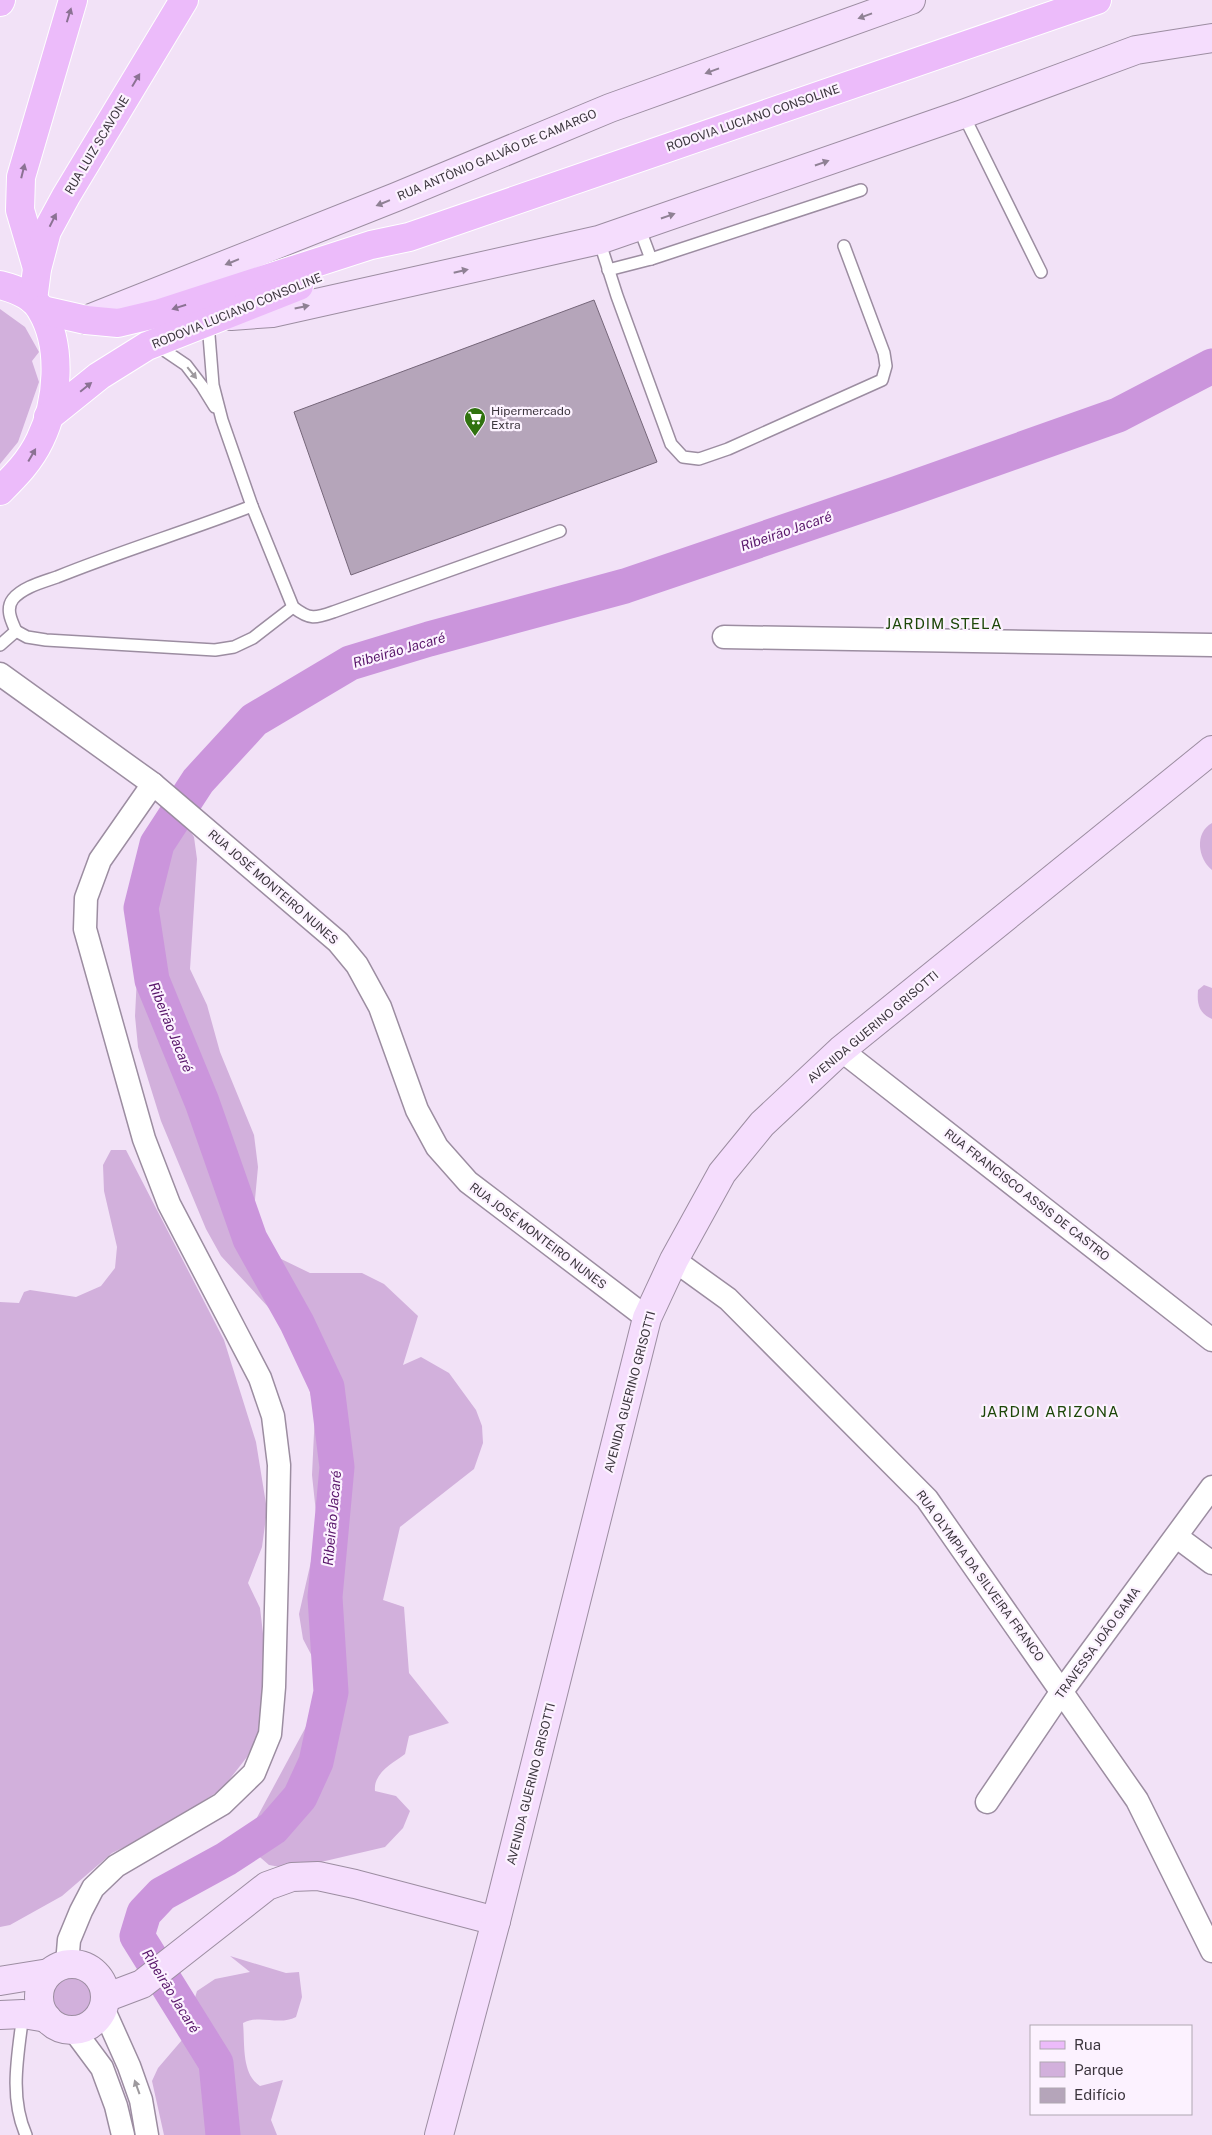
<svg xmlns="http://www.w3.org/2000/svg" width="1212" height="2135" font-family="'Public Sans',sans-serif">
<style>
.green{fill:#d2b0dc}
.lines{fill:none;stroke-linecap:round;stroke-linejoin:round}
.river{stroke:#cb95dc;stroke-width:35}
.building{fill:#b5a5ba;stroke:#756679}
.lane-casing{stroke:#9c8da1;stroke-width:14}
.street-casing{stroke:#9c8da1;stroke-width:25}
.secondary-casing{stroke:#9c8da1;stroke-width:30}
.primary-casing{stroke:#fff;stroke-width:30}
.lane{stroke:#fff;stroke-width:11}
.street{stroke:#fff;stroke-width:22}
.secondary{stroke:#f5ddfd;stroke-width:28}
.primary{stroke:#ecbbfa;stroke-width:28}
.oneway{fill:#8b7293}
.oneway2{fill:#8f8194}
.oneway3{fill:#9e9a9e}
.labels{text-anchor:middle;stroke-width:4.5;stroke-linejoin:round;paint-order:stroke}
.street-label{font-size:12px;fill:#3c363e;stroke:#fcf2ff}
.poi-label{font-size:12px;fill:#3c363e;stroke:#fcf2ff;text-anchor:start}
.water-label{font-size:14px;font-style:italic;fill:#59166b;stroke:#fcf2ff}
.quarter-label{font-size:15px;letter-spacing:1px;fill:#1d4709;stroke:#fcf2ff}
</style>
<rect width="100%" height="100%" fill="#f2e2f7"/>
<g class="green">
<polygon points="0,309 25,327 39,352 32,361 39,382 18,442 0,464"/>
<path d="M1212 823V870C1198 859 1194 833 1212 823Z"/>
<path d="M187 826 194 837 197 859 190 969 207 1005 220 1052 254 1135 258 1167 254 1210 261 1236 277 1257 310 1273H362L384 1284 418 1316 403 1365 421 1357 449 1373 476 1410 482 1426 483 1443 474 1469 400 1527 383 1600 404 1607 409 1673 449 1723 409 1736 405 1754C393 1763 373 1773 375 1791L396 1796 410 1811 403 1828 385 1847 291 1869 269 1865 253 1851 251 1837 254 1823 308 1723 316 1689 315 1662 303 1639 299 1614 315 1544 316 1513 312 1475 315 1412 303 1365 291 1340 270 1309 221 1256 206 1229 161 1121 138 1047 135 1016 141 896 162 847 177 830Z"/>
<path d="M1204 985 1212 988V1019C1198 1013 1197 1003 1198 990Z"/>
<polygon points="111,1150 126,1150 224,1340 256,1442 267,1510 262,1547 248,1583 260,1608 266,1659 259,1732 247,1757 222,1789 153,1833 112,1853 62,1896 10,1925 0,1927 0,1302 19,1303 24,1292 30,1290 76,1297 101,1286 115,1268 117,1247 104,1191 103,1165"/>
<path d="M230 1956 286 1973 299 1972 302 1997 296 2017C279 2026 260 2014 243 2023 245 2043 241 2074 260 2086L283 2080 271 2120 277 2135H164L152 2081 158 2068 182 2040 197 1991 215 1979 250 1972Z"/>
<circle cx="72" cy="1998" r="20"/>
</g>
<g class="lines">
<polyline class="river" points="223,2135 216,2063 137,1936 144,1913 162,1894 226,1859 273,1828 300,1797 316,1762 331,1692 325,1597 337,1467 327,1387 297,1323 250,1239 202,1102 152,980 141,908 157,844 198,781 254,720 350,663 429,639 625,586 898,493 1118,415 1212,366"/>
</g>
<polygon class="building" points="594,300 657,462 351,575 294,412"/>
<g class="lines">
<g class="lane-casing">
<g id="lane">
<polyline points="963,114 1041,272"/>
<polyline points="639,227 651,259"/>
<polyline points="599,240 617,296 671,444 683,457 699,459 728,449 882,380 886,366 884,353 844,246"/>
<polyline points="608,270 651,259 861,190"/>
<path d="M208 323 213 385 222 420 252 506 293 607C311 621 316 618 336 611L560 531"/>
<polyline points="155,344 186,365 202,386 215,407"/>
<polyline points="16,631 27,637 46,640 215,650 234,647 253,638 293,607"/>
<path d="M0 645 16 631C12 622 5 609 13 599 23 587 43 582 57 577 121 551 188 531 252 506"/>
<path d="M23 2014C18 2055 9 2096 26 2135"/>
</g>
</g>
<g class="street-casing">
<g id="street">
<polyline points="724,637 1212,645"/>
<polyline points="0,674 153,784 338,942 357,965 380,1007 417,1110 437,1147 468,1182 647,1318"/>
<polyline points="841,1050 1212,1340"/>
<polyline points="674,1260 728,1299 927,1499 1137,1800 1212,1951"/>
<polyline points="1177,1537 1212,1563"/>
<polyline points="987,1802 1062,1691 1212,1487"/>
<polyline points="67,1964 69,1940 81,1911 93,1888 116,1866 222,1804 254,1773 270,1734 274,1687 277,1569 279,1465 273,1416 260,1378 169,1204 144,1139 85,929 86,898 100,860 153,784"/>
<polyline points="103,2008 129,2066 141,2100 147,2135"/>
<polyline points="73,2029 102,2068 116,2106 123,2135"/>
</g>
</g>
<g class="secondary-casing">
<g id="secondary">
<polyline points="231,316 272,313 599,240 963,114 1136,50 1212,38"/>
<polyline points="86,320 396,197 610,108 911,0"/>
<circle cx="72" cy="1997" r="33"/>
<polyline points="0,1981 49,1973"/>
<polyline points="105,1998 142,1984 267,1886 292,1877 318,1876 355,1884 496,1921"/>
<polyline points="0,2015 23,2014 47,2018"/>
<polyline points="439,2135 496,1921 647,1318 674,1260 722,1173 762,1124 841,1050 1212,750"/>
</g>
</g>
<g class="primary-casing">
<g id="primary">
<polyline points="0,2 1,0"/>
<polyline points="37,268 20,210 21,177 73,0"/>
<path d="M0 285C16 289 33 295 41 310 63 346 58 403 40 440 30 461 16 475 0 491"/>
<polyline points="33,300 37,269 47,231 66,196 184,0"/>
<polyline points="42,310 86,320 118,323 160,313 371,245 409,237 1097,0"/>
<polyline points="48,417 99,376 147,346 299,286"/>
</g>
</g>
<use href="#lane" class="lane"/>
<use href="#street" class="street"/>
<use href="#secondary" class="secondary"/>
<use href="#primary" class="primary"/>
</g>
<defs><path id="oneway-solid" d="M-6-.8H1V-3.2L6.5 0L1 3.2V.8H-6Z" transform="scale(1.25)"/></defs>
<g class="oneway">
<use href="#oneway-solid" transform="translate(69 15) rotate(-73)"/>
<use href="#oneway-solid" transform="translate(136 80) rotate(-59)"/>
<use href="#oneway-solid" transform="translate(23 171) rotate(-76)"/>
<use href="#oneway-solid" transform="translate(53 220) rotate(-63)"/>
<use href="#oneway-solid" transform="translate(179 307) rotate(162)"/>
<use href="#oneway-solid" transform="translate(86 387) rotate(-39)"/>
<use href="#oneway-solid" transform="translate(32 455) rotate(-60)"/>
</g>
<g class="oneway2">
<use href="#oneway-solid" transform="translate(865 16) rotate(160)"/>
<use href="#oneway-solid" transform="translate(712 71) rotate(160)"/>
<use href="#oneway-solid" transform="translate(822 163) rotate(-19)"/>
<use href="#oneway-solid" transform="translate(383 203) rotate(158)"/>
<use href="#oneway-solid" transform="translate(668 216) rotate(-19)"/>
<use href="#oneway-solid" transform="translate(232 262) rotate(158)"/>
<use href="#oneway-solid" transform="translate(461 271) rotate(-13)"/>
<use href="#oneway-solid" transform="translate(302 307) rotate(-12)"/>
</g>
<g class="oneway3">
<use href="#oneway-solid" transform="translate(192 373) rotate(51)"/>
<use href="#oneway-solid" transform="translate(137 2087) rotate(-110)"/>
</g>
<defs>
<g id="supermarket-pin" transform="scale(1.125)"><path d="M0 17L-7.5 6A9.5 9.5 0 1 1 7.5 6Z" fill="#30720f" stroke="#fcf2ff"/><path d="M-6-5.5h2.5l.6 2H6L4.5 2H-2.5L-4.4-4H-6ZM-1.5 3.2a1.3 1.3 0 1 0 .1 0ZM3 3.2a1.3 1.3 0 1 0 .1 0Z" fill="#fff"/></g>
</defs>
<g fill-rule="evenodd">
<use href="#supermarket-pin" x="475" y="418"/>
</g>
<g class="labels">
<g class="street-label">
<text transform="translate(753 118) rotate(-19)" y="4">RODOVIA LUCIANO CONSOLINE</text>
<text transform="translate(97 145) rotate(-59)" y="4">RUA LUIZ SCAVONE</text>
<text transform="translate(497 155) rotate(-23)" y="4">RUA ANTÔNIO GALVÃO DE CAMARGO</text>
<text transform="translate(237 311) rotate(-22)" y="4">RODOVIA LUCIANO CONSOLINE</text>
<text transform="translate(273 887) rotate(41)" y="4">RUA JOSÉ MONTEIRO NUNES</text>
<text transform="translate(873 1027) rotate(-40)" y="4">AVENIDA GUERINO GRISOTTI</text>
<text transform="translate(1027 1195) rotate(38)" y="4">RUA FRANCISCO ASSIS DE CASTRO</text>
<text transform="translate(538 1236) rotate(37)" y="4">RUA JOSÉ MONTEIRO NUNES</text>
<text transform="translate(630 1392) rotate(-75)" y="4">AVENIDA GUERINO GRISOTTI</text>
<text transform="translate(980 1576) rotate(54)" y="4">RUA OLYMPIA DA SILVEIRA FRANCO</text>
<text transform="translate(1098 1643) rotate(-54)" y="4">TRAVESSA JOÃO GAMA</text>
<text transform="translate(531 1784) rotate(-76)" y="4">AVENIDA GUERINO GRISOTTI</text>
</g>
<g class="poi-label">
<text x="491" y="415">Hipermercado<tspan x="491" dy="14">Extra</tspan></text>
</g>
<g class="water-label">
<text transform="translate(786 531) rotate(-19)" y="5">Ribeirão Jacaré</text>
<text transform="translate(399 650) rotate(-16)" y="5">Ribeirão Jacaré</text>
<text transform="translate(171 1027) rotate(68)" y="5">Ribeirão Jacaré</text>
<text transform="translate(332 1518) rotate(-85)" y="5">Ribeirão Jacaré</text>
<text transform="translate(171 1991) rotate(58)" y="5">Ribeirão Jacaré</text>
</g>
<g class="quarter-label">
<text x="944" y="629">JARDIM STELA</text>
<text x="1050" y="1417">JARDIM ARIZONA</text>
</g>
</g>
<rect x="1030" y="2025" width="162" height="90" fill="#fcf2ff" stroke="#afa7b2"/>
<rect x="1040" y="2041" width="25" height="8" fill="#ecbbfa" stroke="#afa7b2"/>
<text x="1074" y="2050" font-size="15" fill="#3c363e">Rua</text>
<rect x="1040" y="2062" width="25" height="15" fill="#d2b0dc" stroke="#afa7b2"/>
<text x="1074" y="2075" font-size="15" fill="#3c363e">Parque</text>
<rect x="1040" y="2088" width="25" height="15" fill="#b5a5ba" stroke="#afa7b2"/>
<text x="1074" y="2100" font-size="15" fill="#3c363e">Edifício</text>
</svg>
